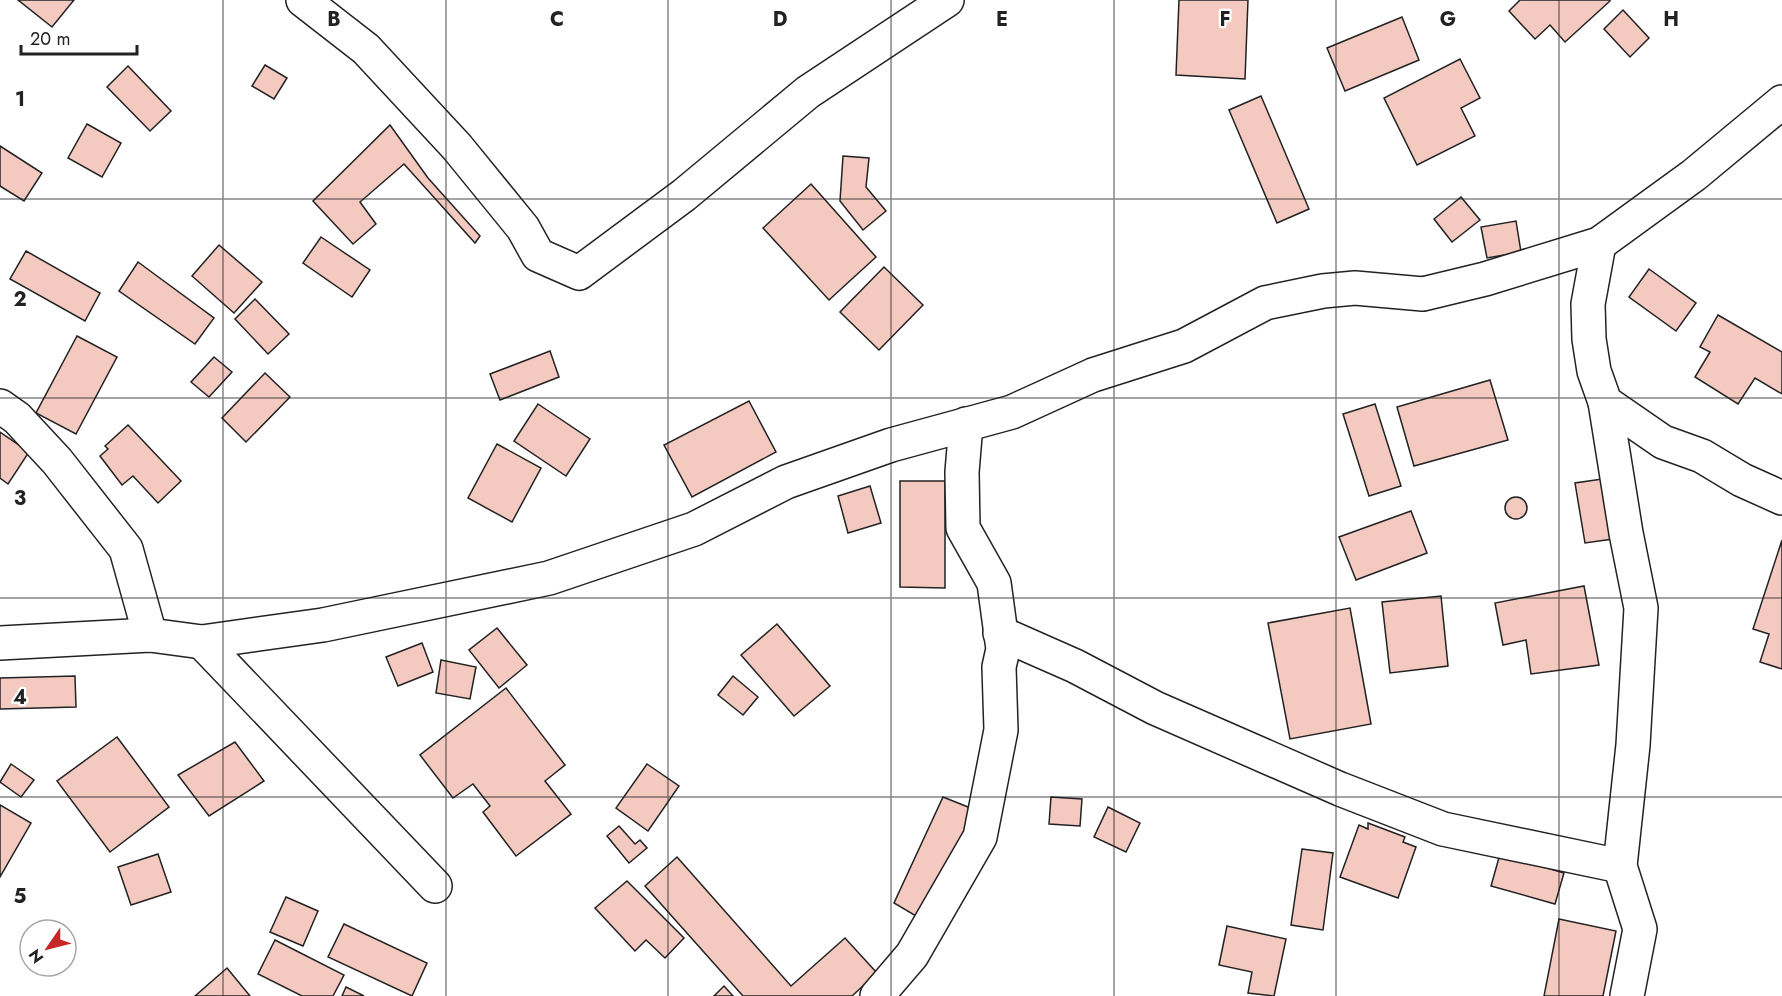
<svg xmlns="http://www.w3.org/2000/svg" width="1782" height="996" font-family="Jost,sans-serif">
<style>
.building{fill:#f3c9c0;stroke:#222;stroke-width:1.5}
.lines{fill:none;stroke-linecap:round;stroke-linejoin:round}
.street-casing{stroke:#222;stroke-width:36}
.street{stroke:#fff;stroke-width:33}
.grid{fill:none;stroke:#222;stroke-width:1.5;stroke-opacity:0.55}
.grid-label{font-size:20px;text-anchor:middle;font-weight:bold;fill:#222;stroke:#fff;stroke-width:4.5;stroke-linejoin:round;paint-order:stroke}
</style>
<rect width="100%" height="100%" fill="#fff"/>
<g class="building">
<polygon points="18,0 74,0 52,27"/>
<polygon points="1179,0 1248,0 1245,79 1176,75"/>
<polygon points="1520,0 1610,0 1610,1 1565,42 1550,25 1535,39 1509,11"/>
<polygon points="1623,10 1649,38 1630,57 1604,29"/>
<polygon points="1402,17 1419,60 1345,91 1327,48"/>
<polygon points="1460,59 1480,98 1461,108 1475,136 1417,165 1384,98"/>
<polygon points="265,65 287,78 274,99 252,86"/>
<polygon points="128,66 171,111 150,131 107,87"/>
<polygon points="1261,96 1309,209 1277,223 1229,110"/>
<polygon points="87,124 121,143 102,177 68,158"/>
<polygon points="390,125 428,178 480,236 475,243 404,164 360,202 376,224 353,244 313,201"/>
<polygon points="0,146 42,173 24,201 0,186"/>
<polygon points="843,156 869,158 866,187 886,211 863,230 840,201"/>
<polygon points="811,184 876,257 829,300 763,228"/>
<polygon points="1461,197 1480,220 1452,242 1434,219"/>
<polygon points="1516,221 1521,252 1487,258 1481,227"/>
<polygon points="321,237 370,270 352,297 303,263"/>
<polygon points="219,245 262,282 234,313 192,276"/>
<polygon points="26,251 100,293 85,321 10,279"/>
<polygon points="138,262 214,318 195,344 119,291"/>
<polygon points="884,267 923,305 879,350 840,312"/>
<polygon points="1649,269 1696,303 1676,331 1629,297"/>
<polygon points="255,299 289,334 268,354 235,319"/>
<polygon points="1718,315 1782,352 1782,394 1755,378 1738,404 1695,377 1710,352 1700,347"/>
<polygon points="77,336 117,357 76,434 36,413"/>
<polygon points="550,351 559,377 500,400 490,374"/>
<polygon points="214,357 232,372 209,397 191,382"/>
<polygon points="265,373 290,397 246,442 222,418"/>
<polygon points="1490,380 1508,440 1414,466 1397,407"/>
<polygon points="749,401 776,452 692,497 664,445"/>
<polygon points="538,404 590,439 566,476 514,441"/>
<polygon points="1375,404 1401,486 1369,496 1343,414"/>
<polygon points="128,425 181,481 158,503 133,476 122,485 100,456 108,449 105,446"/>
<polygon points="0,432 29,452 8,484 0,478"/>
<polygon points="497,444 541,468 512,522 468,498"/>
<polygon points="1609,478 1620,538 1585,543 1575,483"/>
<polygon points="900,481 945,481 945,588 900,587"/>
<polygon points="870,486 881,523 848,533 838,496"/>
<circle cx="1516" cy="508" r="11"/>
<polygon points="1411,511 1427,553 1356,580 1339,537"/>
<polygon points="1782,540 1782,669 1760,662 1769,634 1753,629"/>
<polygon points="1584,586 1599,665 1531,674 1526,640 1503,645 1495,603"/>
<polygon points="1441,596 1448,666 1390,673 1382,602"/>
<polygon points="1350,608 1371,724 1290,739 1268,623"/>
<polygon points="777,624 830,686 794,716 741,655"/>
<polygon points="497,628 527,665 499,688 469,650"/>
<polygon points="422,643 433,672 398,686 386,657"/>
<polygon points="441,660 476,667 470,699 436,693"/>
<polygon points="75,676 76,707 0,709 0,678"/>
<polygon points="733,676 758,697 743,715 718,695"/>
<polygon points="506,688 565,765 545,781 571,814 516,856 483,812 490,806 473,784 453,798 420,755"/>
<polygon points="117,737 169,807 110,852 57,781"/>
<polygon points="235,742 264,781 209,816 178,775"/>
<polygon points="11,764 34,780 21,797 0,782"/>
<polygon points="647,764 679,786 648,831 616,808"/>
<polygon points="943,797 978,811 921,919 894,903"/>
<polygon points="1051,797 1082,799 1080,826 1049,824"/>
<polygon points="0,805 31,823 0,877"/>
<polygon points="1108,807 1140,823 1126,852 1094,837"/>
<polygon points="1368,823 1405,837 1403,842 1416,847 1398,898 1340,877 1359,825 1368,829"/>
<polygon points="619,826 635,844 640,840 647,848 629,863 607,836"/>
<polygon points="1302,849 1333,853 1323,930 1291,925"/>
<polygon points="158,854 171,892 131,905 118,867"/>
<polygon points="1500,854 1564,873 1555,904 1491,886"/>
<polygon points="677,857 791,986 845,938 877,973 852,996 743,996 645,886"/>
<polygon points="627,881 684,938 665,958 646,940 635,951 595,908"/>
<polygon points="286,897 318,911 303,946 270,932"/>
<polygon points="1559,919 1616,931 1603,996 1544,996"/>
<polygon points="344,924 427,963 412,996 328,957"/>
<polygon points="1227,926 1286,939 1274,996 1248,993 1252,972 1219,965"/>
<polygon points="275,940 344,975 333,996 302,996 258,974"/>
<polygon points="227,968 250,996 195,996"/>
<polygon points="724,986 733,996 714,996"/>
<polygon points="346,987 364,996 342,996"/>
</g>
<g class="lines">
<g class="street-casing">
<g id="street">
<polyline points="303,0 366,49 457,147 523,228 538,255 579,273 684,195 808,92 947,0"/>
<polyline points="1599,244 1588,304 1589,339 1594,371 1605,402 1663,442 1702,456 1742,480 1782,498"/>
<polyline points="1605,402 1626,533 1641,608 1633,745 1620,866 1640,929 1627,996"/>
<polyline points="0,406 17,418 57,461 126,549 150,635"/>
<polyline points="1000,633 1075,666 1155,708 1340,789 1443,829 1620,866"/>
<polyline points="202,642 435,886"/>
<polyline points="0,643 150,635 202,642 323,625 549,578 694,529 786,482 891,445 1012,412 1093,375 1184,346 1265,303 1323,291 1355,288 1423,294 1485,279 1599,244 1694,175 1782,102"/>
<polyline points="877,996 912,955 980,837 1001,730 999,667 1003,649 994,583 963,528 962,472 966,424"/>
</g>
</g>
<use href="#street" class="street"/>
</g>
<path class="grid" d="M223 0V996M446 0V996M668 0V996M891 0V996M1114 0V996M1336 0V996M1559 0V996M0 199H1782M0 398H1782M0 598H1782M0 797H1782"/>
<g class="grid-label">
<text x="334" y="26">B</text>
<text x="557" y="26">C</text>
<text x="780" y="26">D</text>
<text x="1002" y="26">E</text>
<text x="1225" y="26">F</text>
<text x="1448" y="26">G</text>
<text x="1671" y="26">H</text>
<text x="20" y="106">1</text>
<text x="20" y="306">2</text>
<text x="20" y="505">3</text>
<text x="20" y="704">4</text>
<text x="20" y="903">5</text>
</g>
<g transform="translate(48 948) rotate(235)"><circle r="28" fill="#ffffff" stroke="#a7a7a7" stroke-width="1.5"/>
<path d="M0-4.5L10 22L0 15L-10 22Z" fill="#c62828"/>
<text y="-9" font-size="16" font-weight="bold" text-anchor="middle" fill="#222222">N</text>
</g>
<path d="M21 45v9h116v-9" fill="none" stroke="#222222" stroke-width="3"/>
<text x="30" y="45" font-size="18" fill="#222222" stroke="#ffffff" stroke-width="4.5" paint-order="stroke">20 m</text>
</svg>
